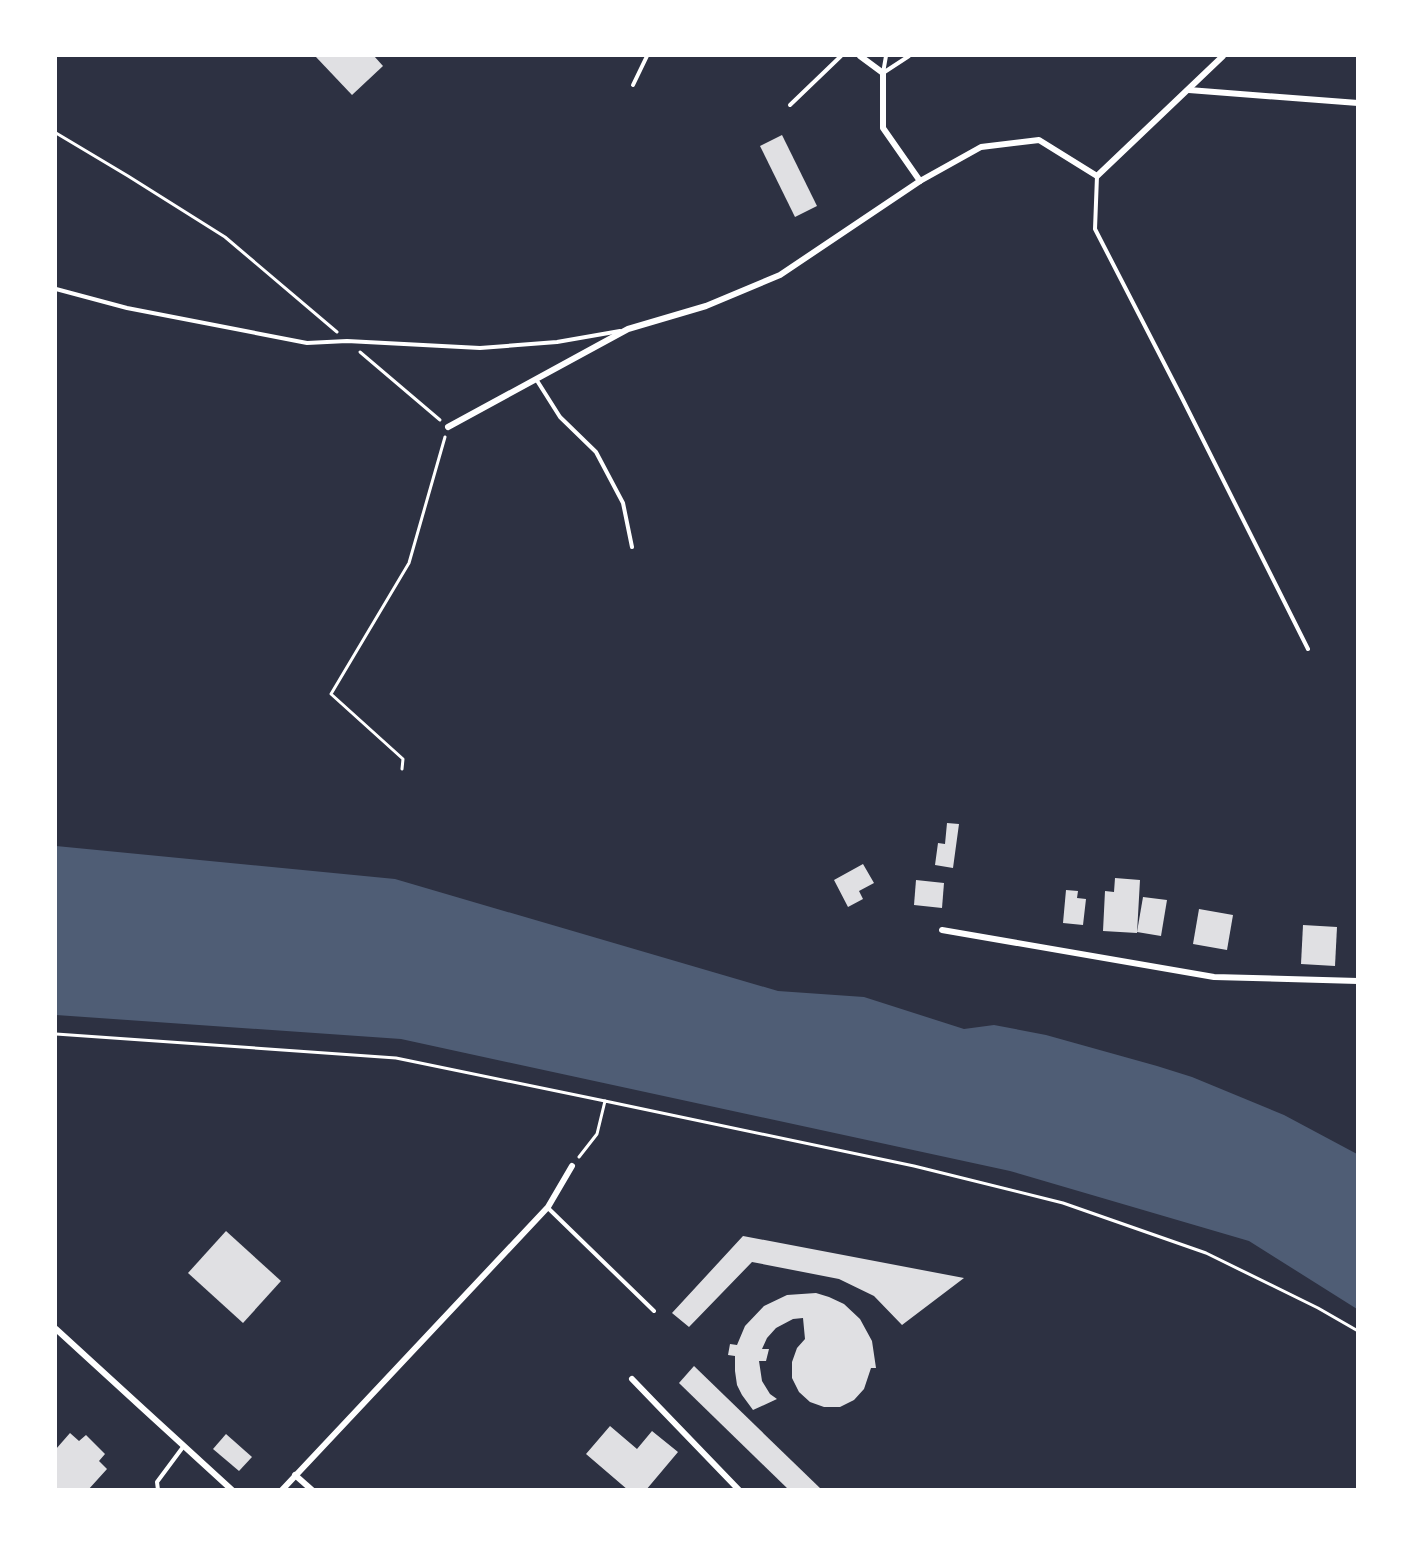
<svg xmlns="http://www.w3.org/2000/svg" width="1413" height="1545" font-family="Commissioner,sans-serif">
<style>
.water{fill:#4f5d75}
.building{fill:#e0e0e3}
.lines{fill:none;stroke-linecap:round;stroke-linejoin:round}
.path{stroke:#fff;stroke-width:3}
.service{stroke:#fff;stroke-width:4}
.minor{stroke:#fff;stroke-width:6}
</style>
<rect width="100%" height="100%" fill="#2d3142"/>
<polygon class="water" points="56,846 395,879 778,991 864,997 964,1029 994,1025 1046,1035 1157,1066 1192,1077 1284,1115 1357,1154 1357,1309 1249,1241 1010,1171 401,1039 56,1015"/>
<g class="building">
<polygon points="317,56 374,56 383,66 352,95 316,57"/>
<polygon points="782,135 817,206 795,217 760,146"/>
<polygon points="947,823 959,824 953,868 935,865 938,843 945,844"/>
<polygon points="863,864 874,883 859,891 863,899 848,907 834,880"/>
<polygon points="1115,878 1140,880 1137,933 1103,931 1105,891 1114,892"/>
<polygon points="916,880 944,883 942,908 914,905"/>
<polygon points="1066,890 1078,891 1077,898 1086,899 1083,925 1063,923"/>
<polygon points="1143,897 1167,900 1161,936 1137,932"/>
<polygon points="1199,909 1233,915 1227,950 1193,944"/>
<polygon points="1303,925 1337,927 1335,966 1301,964"/>
<polygon points="226,1231 281,1281 243,1323 188,1273"/>
<polygon points="743,1236 964,1278 902,1325 874,1296 839,1279 752,1262 689,1327 672,1313"/>
<polygon points="816,1293 829,1297 844,1304 860,1319 872,1341 876,1368 871,1368 864,1389 854,1400 840,1407 824,1407 810,1402 799,1392 792,1378 792,1362 797,1348 805,1339 803,1318 793,1319 776,1328 767,1338 762,1349 769,1349 766,1361 759,1361 762,1381 770,1394 777,1399 753,1410 742,1395 737,1385 735,1371 735,1356 728,1355 730,1344 737,1345 745,1326 764,1306 787,1295"/>
<polygon points="694,1366 822,1490 789,1490 679,1383"/>
<polygon points="610,1426 637,1449 652,1431 678,1452 646,1490 628,1490 586,1454"/>
<polygon points="70,1433 79,1441 86,1435 105,1454 99,1461 107,1469 88,1490 56,1490 56,1449"/>
<polygon points="226,1434 252,1457 239,1471 213,1449"/>
</g>
<g class="lines">
<g class="path">
<polyline points="56,133 128,176 225,237 337,332"/>
<polyline points="360,352 440,420"/>
<polyline points="402,769 403,759 331,694 409,563 445,437"/>
<polyline points="56,1034 396,1058 605,1101"/>
<polyline points="579,1157 597,1134 605,1101 914,1166 1063,1203 1206,1253 1318,1308 1358,1331"/>
</g>
<g class="service">
<polyline points="886,56 883,73 909,56"/>
<polyline points="633,85 647,56"/>
<polyline points="790,105 841,56"/>
<polyline points="1097,176 1095,229 1182,398 1308,649"/>
<polyline points="56,289 127,308 307,343 347,341 480,348 557,342 620,331"/>
<polyline points="536,379 560,417 596,452 623,503 632,547"/>
<polyline points="548,1208 654,1311"/>
<polyline points="158,1490 157,1482 183,1447"/>
</g>
<g class="minor">
<polyline points="860,56 883,73 883,128 920,181"/>
<polyline points="1189,90 1358,103"/>
<polyline points="448,427 628,329 706,306 780,275 920,181 981,147 1039,140 1097,176 1223,56"/>
<polyline points="942,930 1214,977 1358,981"/>
<polyline points="56,1329 232,1490"/>
<polyline points="632,1379 739,1490"/>
<polyline points="295,1475 312,1490"/>
<polyline points="282,1490 548,1207 572,1166"/>
</g>
</g>
<rect width="1413" height="1545" fill="none" stroke="#ffffff" stroke-width="114"/>
</svg>
